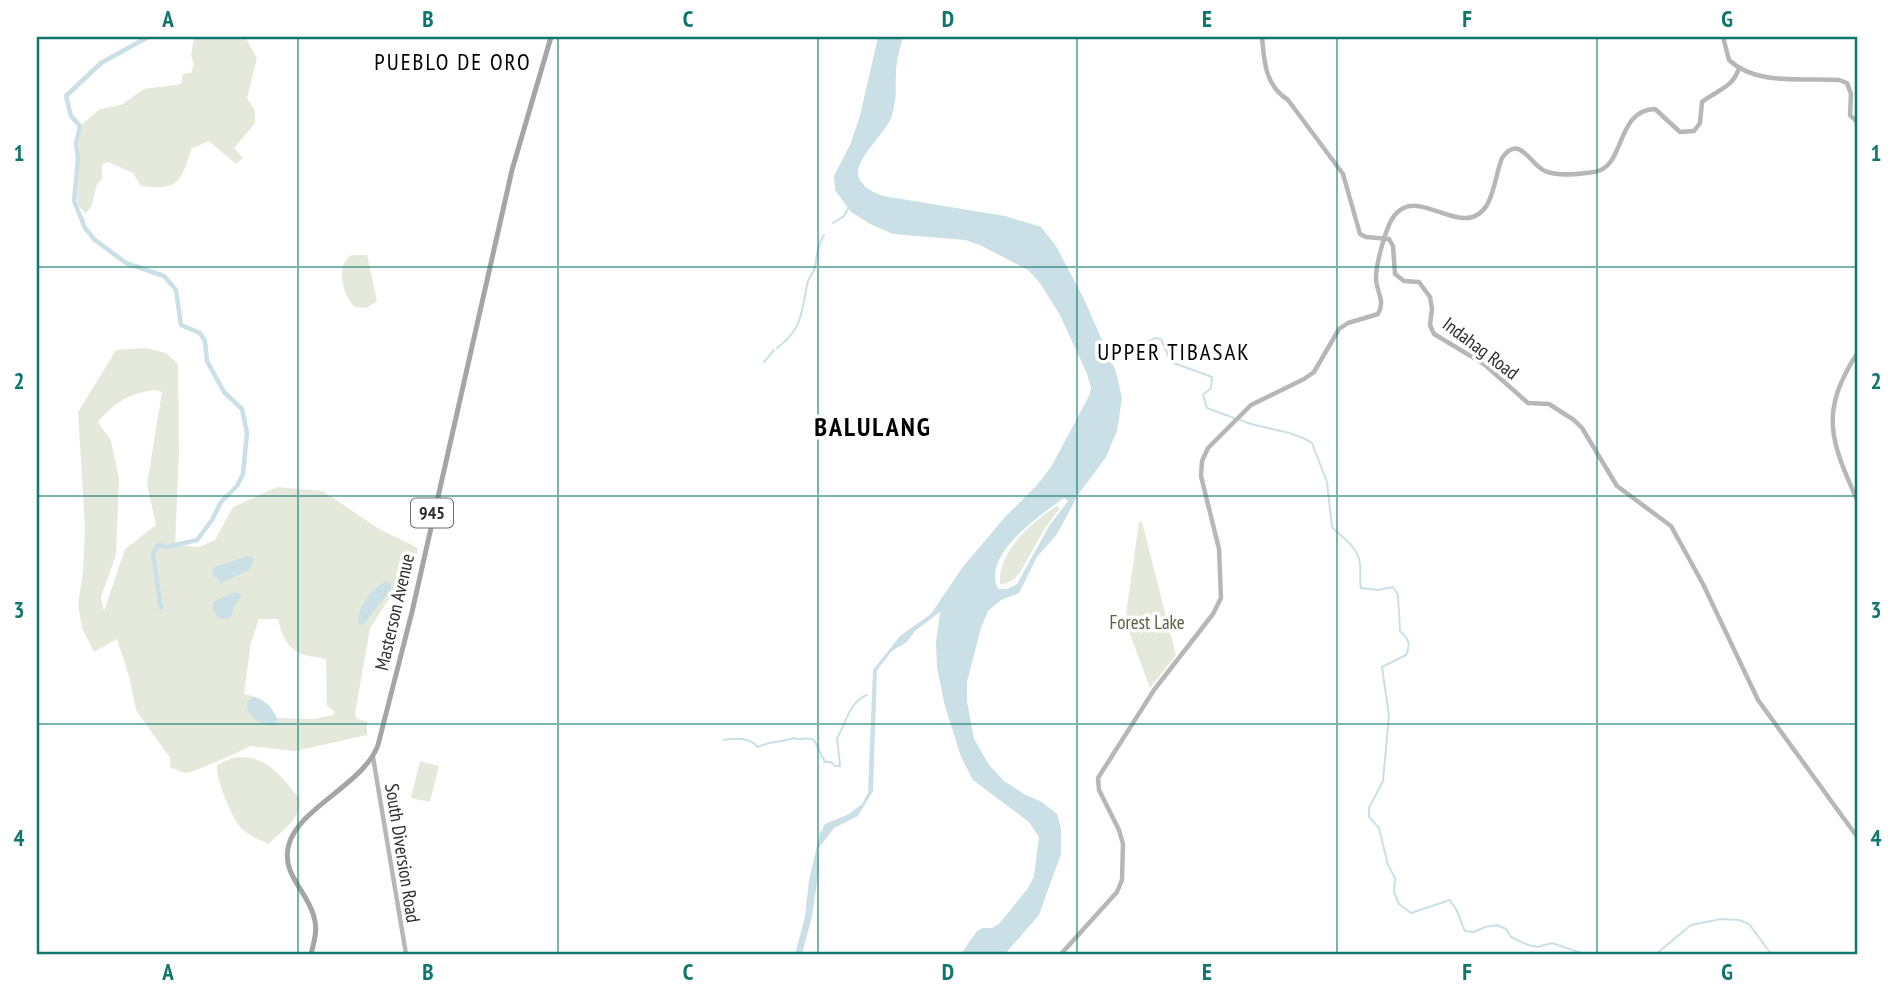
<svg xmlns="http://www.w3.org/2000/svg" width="1895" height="991" font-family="'PT Sans Narrow',sans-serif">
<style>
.green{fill:#e5e9dc;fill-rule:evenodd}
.water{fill:#cbdfe7;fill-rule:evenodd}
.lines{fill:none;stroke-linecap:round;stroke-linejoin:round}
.stream{stroke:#cbdfe7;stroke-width:2}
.river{stroke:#cbdfe7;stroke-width:4.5}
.secondary{stroke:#b7b7b7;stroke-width:4.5}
.primary{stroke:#a5a5a5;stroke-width:5}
.grid{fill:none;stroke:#0f766e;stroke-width:2;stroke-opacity:0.55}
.labels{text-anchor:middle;stroke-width:7;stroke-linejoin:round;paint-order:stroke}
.shield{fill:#fff;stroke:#6c6c6c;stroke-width:2}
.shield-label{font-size:18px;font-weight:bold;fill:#2d2d2d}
.street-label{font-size:19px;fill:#2d2d2d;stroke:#fff}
.park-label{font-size:19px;fill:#546340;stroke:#fff}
.quarter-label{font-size:23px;letter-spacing:2px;fill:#000;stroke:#fff}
.district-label{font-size:26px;font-weight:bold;letter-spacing:2px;fill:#000;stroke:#fff}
.neatline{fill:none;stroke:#0f766e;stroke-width:2.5}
.grid-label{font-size:23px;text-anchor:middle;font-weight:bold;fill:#0f766e}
</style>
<rect width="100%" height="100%" fill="#fff"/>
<g class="green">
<path d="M194 37H245L257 58 247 98 255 111V123L234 148 243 158 236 164 209 141 191 149C182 182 177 191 141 186L133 173 108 162 102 165V179C90 189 98 206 85 213L78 205 77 199 78 148 81 125 100 109 121 105 144 89 181 84 183 74 191 73 194 64 191 56Z"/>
<path d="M352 255H367L377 301 366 308 355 307C342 296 335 263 352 255Z"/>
<path d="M146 348 166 353 178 364 179 452 175 545 199 547 215 540 233 507 277 487 323 491 379 529 418 548 413 570 400 582 370 628 355 714 357 719 367 721V735L295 751 250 746C245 750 191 773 186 773 181 772 175 769 170 767V758L136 710 129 676 117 639 94 652 82 628 78 605 83 571 85 527 78 412 116 350ZM155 390 162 392 147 484 156 525 125 549 104 611 101 597 116 555 119 478 111 441 98 422C114 403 129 393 155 390ZM259 619H278C282 637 289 653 309 656 317 658 319 656 326 660L327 706 335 712 333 715 313 719 277 718C266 703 263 698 244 694L251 642Z"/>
<path d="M1057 506 1060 508 1045 528 1021 571 1014 580 1000 585C997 552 1031 522 1057 506Z"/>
<polygon points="1139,522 1142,522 1176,655 1150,688 1125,621"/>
<path d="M240 757C268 756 283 779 299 798 303 818 281 831 269 844 259 840 248 835 240 827 232 818 215 777 217 765L232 758Z"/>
<polygon points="420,761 439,766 430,802 411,798"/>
</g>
<g class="water">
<path d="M878 37H903C900 48 896 62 896 74 895 85 897 96 894 106 893 111 892 118 889 122 874 149 831 177 883 196L1005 216 1041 227 1056 246 1084 299 1116 372 1122 398 1117 431 1106 457 1078 495 1057 534 1037 557 1019 593 1001 600 988 611 981 628 967 682V701L974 739 989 765 1004 781 1024 794 1042 802 1057 814 1061 829V854L1039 915 1005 954H961L977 931 983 928H992L999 924 1028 888 1034 876 1039 837 1029 822 973 780 961 757 945 706 937 668 936 642 940 612 915 631 907 642 892 651 877 670 873 791 858 816 834 828 818 849 819 869 812 916 802 954H795L805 917 809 880 820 833 825 824 849 814 862 804 868 793 873 670 900 636 931 614 962 568 1005 517 1037 485 1051 467 1089 396 1091 388 1087 374 1060 315 1040 283 1028 270 980 245 965 240 893 234 870 224 851 212 835 190 834 176 850 145 860 116ZM1064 498 1068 501 1049 526 1017 584 1007 589H998C981 554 1041 515 1064 498Z"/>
<polygon points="248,556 252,557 254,561 249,570 219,584 220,580 212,575 214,567"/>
<path d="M386 581 391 584V589L364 624 359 625C355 610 372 588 386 581Z"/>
<polygon points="235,592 239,593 241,597 234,606 232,615 227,619 218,618 213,609 213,602"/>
<path d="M253 697C266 700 272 707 277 719L275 726C262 726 245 716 247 702Z"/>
</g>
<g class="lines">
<g class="stream">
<polyline points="833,223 844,216 849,207"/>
<path d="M777 348C804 328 801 311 808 281 810 276 814 272 815 267 817 255 817 246 824 235"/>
<polyline points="1106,351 1138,347 1155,338 1161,339 1171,362 1212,377 1211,388 1203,395 1207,408 1234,418"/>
<polyline points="764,362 774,350"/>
<path d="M1240 420C1263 430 1291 429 1312 443L1327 482 1332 527C1343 539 1358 546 1360 564 1361 572 1359 579 1361 588L1378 590 1393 587 1398 595 1400 631C1409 639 1411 644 1406 655L1382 667 1389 716 1383 781 1369 808V817L1379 828 1388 865 1395 878 1394 892 1399 904 1411 913 1450 900 1456 909 1465 931 1474 932 1485 927 1497 925 1506 929 1511 937 1528 945 1537 947 1552 943 1584 954"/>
<path d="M724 740C737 738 749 737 758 747 772 740 780 743 794 738 801 741 807 736 814 740L825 762H831L835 766H840L837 738C847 722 848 703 867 695"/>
<polyline points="1656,954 1691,925 1721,919 1739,920 1749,924 1771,954"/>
</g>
<polyline class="river" points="148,37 101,63 66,96 71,116 80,126 76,144 78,159 74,201 85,228 95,240 126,263 164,276 176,290 181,325 200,333 205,341 207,361 224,392 242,409 247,433 243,474 237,486 221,502 212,520 197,540 167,547 158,545 153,554 161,608"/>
<g class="secondary">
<path d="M1262 37C1264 62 1265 85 1288 100L1343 174 1360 234 1366 237 1389 239 1393 246 1395 274 1404 281 1419 282 1430 297 1432 309 1430 325 1434 334 1484 364 1528 403 1549 404 1574 420 1582 428 1617 486 1671 526 1703 584 1758 700 1858 838"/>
<path d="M1723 37 1729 60C1758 87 1804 77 1839 80L1847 83 1851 94 1850 115 1858 123"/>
<path d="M1858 352C1819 412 1830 440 1858 502"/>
<polyline points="373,757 406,954"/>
<path d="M1061 954 1117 892 1122 880 1123 844 1119 830 1099 790 1098 778 1154 690 1213 614 1221 598 1219 549 1201 476 1202 461 1208 448 1251 405 1304 379 1314 372 1339 329 1348 323 1378 314C1386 300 1376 292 1376 278 1376 264 1386 226 1394 216 1418 183 1463 243 1487 205 1495 191 1496 173 1502 158 1520 133 1530 165 1545 171 1558 177 1580 174 1594 172 1626 168 1615 110 1655 109L1680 132 1694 131 1700 123 1702 102C1717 90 1733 88 1739 68"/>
</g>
<path class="primary" d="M311 954C314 942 318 930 314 917 308 891 280 874 289 844 300 807 364 784 378 745L412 612 512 170 551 37"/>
</g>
<path class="grid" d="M298 37V954M558 37V954M818 37V954M1077 37V954M1337 37V954M1597 37V954M37 267H1858M37 496H1858M37 724H1858"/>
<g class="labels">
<rect class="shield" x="411" y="498.5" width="42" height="29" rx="5"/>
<g class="shield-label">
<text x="432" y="519">945</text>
</g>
<g class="street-label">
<text transform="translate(1481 348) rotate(37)" y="7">Indahag Road</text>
<text transform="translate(394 612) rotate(-77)" y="7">Masterson Avenue</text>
<text transform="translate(403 853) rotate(81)" y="7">South Diversion Road</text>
</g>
<g class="park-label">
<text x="1147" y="629">Forest Lake</text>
</g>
<g class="quarter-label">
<text x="453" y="70">PUEBLO DE ORO</text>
<text x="1174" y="360">UPPER TIBASAK</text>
</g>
<g class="district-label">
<text x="873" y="436">BALULANG</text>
</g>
</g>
<rect width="1895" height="991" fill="none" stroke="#ffffff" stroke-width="77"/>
<rect x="38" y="38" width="1818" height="915" class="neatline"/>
<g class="grid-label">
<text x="168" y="27">A</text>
<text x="428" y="27">B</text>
<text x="688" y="27">C</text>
<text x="948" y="27">D</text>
<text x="1207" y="27">E</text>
<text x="1467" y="27">F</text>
<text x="1727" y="27">G</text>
<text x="19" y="161">1</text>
<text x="1876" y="161">1</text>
<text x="19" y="389">2</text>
<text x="1876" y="389">2</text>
<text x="19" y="618">3</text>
<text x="1876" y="618">3</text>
<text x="19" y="846">4</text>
<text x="1876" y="846">4</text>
<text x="168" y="980">A</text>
<text x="428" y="980">B</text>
<text x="688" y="980">C</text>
<text x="948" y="980">D</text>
<text x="1207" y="980">E</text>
<text x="1467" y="980">F</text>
<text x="1727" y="980">G</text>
</g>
</svg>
